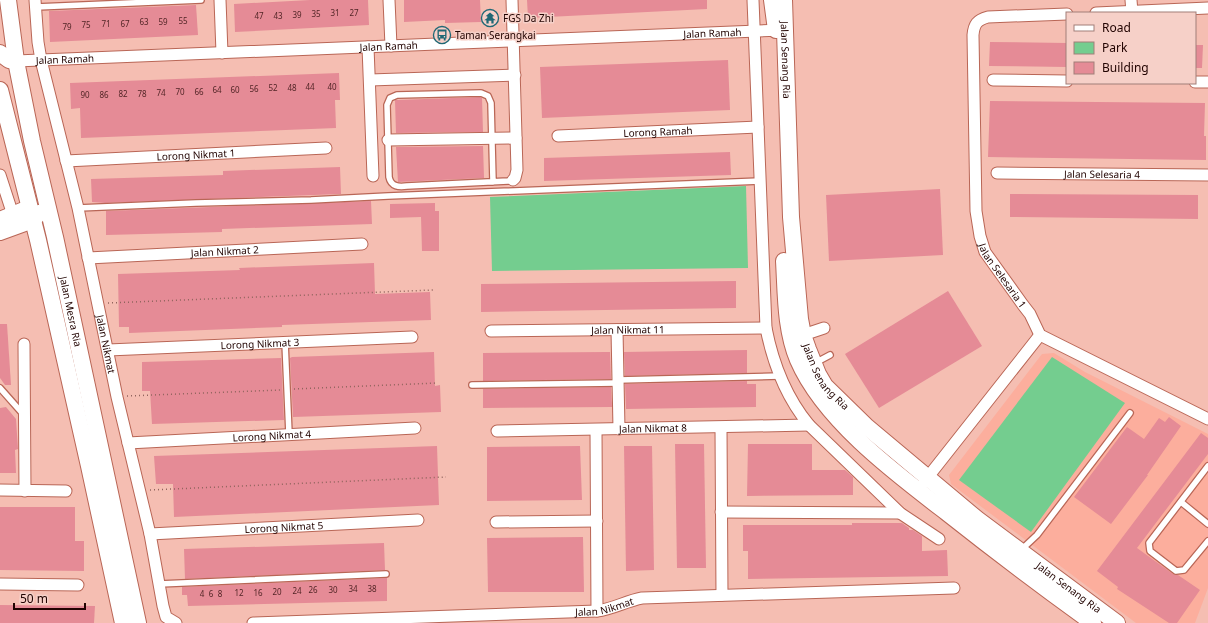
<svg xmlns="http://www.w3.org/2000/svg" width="1208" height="623" font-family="'Noto Sans',sans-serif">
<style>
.built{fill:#fcae9d}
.green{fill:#74cd8f}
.building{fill:#e58b96}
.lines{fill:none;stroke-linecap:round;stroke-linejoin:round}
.lane-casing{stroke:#b96656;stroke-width:8}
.street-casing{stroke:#b96656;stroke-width:13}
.secondary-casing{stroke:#b96656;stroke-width:18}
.path{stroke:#90645d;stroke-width:1.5;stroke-dasharray:1 3;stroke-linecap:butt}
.lane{stroke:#fff;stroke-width:5.5}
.street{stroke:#fff;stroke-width:11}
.secondary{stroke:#fff;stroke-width:16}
.labels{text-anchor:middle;stroke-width:3;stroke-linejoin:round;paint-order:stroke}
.number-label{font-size:8px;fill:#522526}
.poi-label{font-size:10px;fill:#210301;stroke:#f6d0c8;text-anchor:start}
.street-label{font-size:10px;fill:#210301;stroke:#f6d0c8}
</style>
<rect width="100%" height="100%" fill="#f5beb2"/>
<polygon class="built" points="1054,353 1085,372 1208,434 1208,588 1195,623 1136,623 951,484 949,475 1042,354"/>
<g class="green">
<polygon points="746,186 748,268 492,271 490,197"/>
<polygon points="1052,357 1125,403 1031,532 959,480"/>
</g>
<g class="building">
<polygon points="310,0 368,0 369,25 235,32 234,4"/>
<polygon points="404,0 480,0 481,22 445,23 445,20 404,22"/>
<polygon points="527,0 707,0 707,9 528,18"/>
<polygon points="196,5 198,35 50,42 49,11"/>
<polygon points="990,42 1067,43 1067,67 989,66"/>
<polygon points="1195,45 1203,45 1202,68 1195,68"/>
<polygon points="728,60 730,110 542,118 540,67"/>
<polygon points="339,73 340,100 335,100 336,128 81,138 80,108 71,109 70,83"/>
<polygon points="480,97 482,98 483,132 396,133 395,100 397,100"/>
<polygon points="990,101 1205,103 1204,136 1206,136 1206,160 988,157"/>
<polygon points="483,146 484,178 398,182 396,147"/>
<polygon points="730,152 731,175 544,181 544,158"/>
<polygon points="340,167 341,194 105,203 92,202 91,179 223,175 223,171"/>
<polygon points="940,189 943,255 829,261 826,195"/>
<polygon points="1010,194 1198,195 1198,219 1010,217"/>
<polygon points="371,201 372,224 222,229 222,232 106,235 106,211"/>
<polygon points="435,203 435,211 439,211 439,251 422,251 421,217 390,218 390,204"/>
<polygon points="374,263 375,294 430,292 431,320 282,325 282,327 129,333 129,327 119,327 118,274 240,270 239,268"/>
<polygon points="736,281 736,308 481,312 481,284"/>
<polygon points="948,291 982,346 879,408 845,354"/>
<polygon points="0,324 7,324 11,385 5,385 0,378"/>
<polygon points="747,350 747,373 625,376 624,352"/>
<polygon points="434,352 435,386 440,385 441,412 293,417 290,358 292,357"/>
<polygon points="606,352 610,352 611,379 483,381 483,353"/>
<polygon points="281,358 284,420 152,424 150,391 142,391 142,362"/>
<polygon points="747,381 747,384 756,384 756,407 626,409 625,384"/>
<polygon points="611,387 612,407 483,408 483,389"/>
<polygon points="6,407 16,419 18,449 15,450 16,473 0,473 0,408"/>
<polygon points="1169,417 1181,426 1147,475 1148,475 1111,524 1074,497 1127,427 1144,439 1159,418 1165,422"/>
<polygon points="1201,433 1208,438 1208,454 1137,548 1173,574 1178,575 1200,590 1177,623 1169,623 1117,589 1118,587 1097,571"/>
<polygon points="675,444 704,444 706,568 677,568"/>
<polygon points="748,444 812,444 812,470 845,470 853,477 853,495 747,496"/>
<polygon points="437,446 439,505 174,517 173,484 156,484 154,456"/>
<polygon points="580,446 582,500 487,501 487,447"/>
<polygon points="624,446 652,446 654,570 626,571"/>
<polygon points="0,507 75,507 75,541 84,541 84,571 0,570"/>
<polygon points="852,523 902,523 909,528 909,530 913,530 922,536 922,551 947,550 948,576 748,579 748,551 743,551 743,525 852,525"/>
<polygon points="583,537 584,592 488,592 487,538"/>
<polygon points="384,543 385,570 185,579 184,549"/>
<polygon points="387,578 387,601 188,606 187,595 182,595 182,587"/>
<polygon points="0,605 95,606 94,623 0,623"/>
</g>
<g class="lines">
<g class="lane-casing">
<g id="lane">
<polyline points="36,7 201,0"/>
<path d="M493 182 491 103 488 96 481 93 397 95 390 98 387 105 389 177C391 187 399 187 407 186L508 181 513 180"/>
<polyline points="78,208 196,203 311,200 388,196 760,181"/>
<polyline points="285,342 289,434"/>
<polyline points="815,363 830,355"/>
<polyline points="618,380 780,376"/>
<polyline points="472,385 618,383"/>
<polyline points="0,388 23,414"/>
<polyline points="1208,466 1149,543 1150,551 1176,571 1184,570 1208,541"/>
<polyline points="1181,502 1208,524"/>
<polyline points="1021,550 1037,535 1130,413"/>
<polyline points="159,584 386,574"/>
</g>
</g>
<g class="street-casing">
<g id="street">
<path id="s1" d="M35 0 38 42 41 60 78 208 117 397 150 534 163 606 166 617 176 623"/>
<polyline points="220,0 222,53"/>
<polyline points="389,0 391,46"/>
<polyline points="512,0 517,170 515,178 513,180"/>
<path d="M753 0 766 328C773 364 786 397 809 425L900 513 939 539"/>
<polyline points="1131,0 1132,12"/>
<polyline points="1096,13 1208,8"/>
<path id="s2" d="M1067 14 988 17C977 20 974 24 973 35L976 211 980 236 985 252 1023 305 1030 314 1040 335 1208 419"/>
<polyline points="368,47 373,176"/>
<path id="s3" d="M16 61 783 30"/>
<polyline points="370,80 515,75"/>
<polyline points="993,80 1067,81"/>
<polyline points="1195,82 1208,82"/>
<path id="s4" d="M558 136 758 127"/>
<polyline points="388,140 516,138"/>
<path id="s5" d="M66 161 326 148"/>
<path id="s6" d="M997 173 1208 175"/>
<polyline points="0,175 13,215"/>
<path id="s7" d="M88 258 362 244"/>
<polyline points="617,330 619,429"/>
<path id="s8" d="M491 331 766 328"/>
<polyline points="797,337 824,328"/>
<polyline points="24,344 25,491"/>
<path id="s9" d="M108 350 412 337"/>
<polyline points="721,428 722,595"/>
<polyline points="596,430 597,611"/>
<path id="s10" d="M497 431 809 425"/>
<path id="s11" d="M128 443 415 428"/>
<polyline points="924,482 1040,335"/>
<polyline points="0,490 66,491"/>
<polyline points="721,512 900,513"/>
<polyline points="496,522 597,521"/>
<path id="s12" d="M150 534 418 520"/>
<polyline points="0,584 78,585"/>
<path id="s13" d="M253 623 597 611C613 609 626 601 642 598L954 588"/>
</g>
</g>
<g class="secondary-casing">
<g id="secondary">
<path id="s14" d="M8 0 16 61 32 141 55 237 138 623"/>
<polyline points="772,0 776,30"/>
<path id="s15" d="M784 0 791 217 800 319 803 335 808 349 818 374 825 386 867 427 977 519 1117 623"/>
<polyline points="0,53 9,60 16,61"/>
<polyline points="0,90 38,240 89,466 123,623"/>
<polyline points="0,220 29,208"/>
<polyline points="0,232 33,220 39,213"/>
<path d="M784 261C786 294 785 329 798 360 824 420 895 473 946 512 994 550 1043 587 1093 623"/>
</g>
</g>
<g class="path">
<polyline points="108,303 433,290"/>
<polyline points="294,389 437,383"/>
<polyline points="127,396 281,390"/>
<polyline points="150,490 446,477"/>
</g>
<use href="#lane" class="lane"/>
<use href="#street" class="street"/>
<use href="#secondary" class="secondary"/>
</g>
<defs>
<g id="temple-ring" transform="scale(0.9)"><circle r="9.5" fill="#f6d0c8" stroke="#206875" stroke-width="1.5"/><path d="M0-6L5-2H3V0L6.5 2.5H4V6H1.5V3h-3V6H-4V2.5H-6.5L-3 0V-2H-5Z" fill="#206875"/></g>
<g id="bus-ring" transform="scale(0.9)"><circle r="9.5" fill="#f6d0c8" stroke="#206875" stroke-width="1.5"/><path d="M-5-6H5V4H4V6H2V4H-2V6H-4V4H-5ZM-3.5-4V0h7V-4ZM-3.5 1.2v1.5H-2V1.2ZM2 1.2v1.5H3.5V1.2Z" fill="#206875"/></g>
</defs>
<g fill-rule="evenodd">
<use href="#temple-ring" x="490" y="18"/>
<use href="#bus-ring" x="442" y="35"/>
</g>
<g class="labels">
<g class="number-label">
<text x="335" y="16">31</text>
<text x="354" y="16">27</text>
<text x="316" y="17">35</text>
<text x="297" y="18">39</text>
<text x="259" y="19">47</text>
<text x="278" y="19">43</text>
<text x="183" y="24">55</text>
<text x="144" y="25">63</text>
<text x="163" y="25">59</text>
<text x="106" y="27">71</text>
<text x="125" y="27">67</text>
<text x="86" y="28">75</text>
<text x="67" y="30">79</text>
<text x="310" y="90">44</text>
<text x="332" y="90">40</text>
<text x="273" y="91">52</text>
<text x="292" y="91">48</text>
<text x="254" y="92">56</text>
<text x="217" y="93">64</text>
<text x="235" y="93">60</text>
<text x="180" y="95">70</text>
<text x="199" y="95">66</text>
<text x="161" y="96">74</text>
<text x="123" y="97">82</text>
<text x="142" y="97">78</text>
<text x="85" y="98">90</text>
<text x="104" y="98">86</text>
<text x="353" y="592">34</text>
<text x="372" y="592">38</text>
<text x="313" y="593">26</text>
<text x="333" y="593">30</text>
<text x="297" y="594">24</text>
<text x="277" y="595">20</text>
<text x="239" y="596">12</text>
<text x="258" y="596">16</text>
<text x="202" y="597">4</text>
<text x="211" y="597">6</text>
<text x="220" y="597">8</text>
</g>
<g class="poi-label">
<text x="503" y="22">FGS Da Zhi</text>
<text x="455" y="39">Taman Serangkai</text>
</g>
<g class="street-label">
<text dy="4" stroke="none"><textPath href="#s3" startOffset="697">Jalan Ramah</textPath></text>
<text dy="4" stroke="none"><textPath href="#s3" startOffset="373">Jalan Ramah</textPath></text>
<text dy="4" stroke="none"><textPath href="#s3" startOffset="49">Jalan Ramah</textPath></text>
<text dy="4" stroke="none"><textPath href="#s15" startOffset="60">Jalan Senang Ria</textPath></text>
<text dy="4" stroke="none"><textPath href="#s4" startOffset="100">Lorong Ramah</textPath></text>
<text dy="4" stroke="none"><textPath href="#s5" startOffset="130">Lorong Nikmat 1</textPath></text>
<text dy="4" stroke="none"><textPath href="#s6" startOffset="105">Jalan Selesaria 4</textPath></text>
<text dy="4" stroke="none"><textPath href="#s7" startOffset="137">Jalan Nikmat 2</textPath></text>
<text dy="4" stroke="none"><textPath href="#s2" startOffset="352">Jalan Selesaria 1</textPath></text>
<text dy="4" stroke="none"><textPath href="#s14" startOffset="318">Jalan Mesra Ria</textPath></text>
<text dy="4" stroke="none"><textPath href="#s8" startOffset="137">Jalan Nikmat 11</textPath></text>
<text dy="4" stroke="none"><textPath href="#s9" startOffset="152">Lorong Nikmat 3</textPath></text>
<text dy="4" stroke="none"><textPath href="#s1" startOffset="352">Jalan Nikmat</textPath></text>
<text dy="4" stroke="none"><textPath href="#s15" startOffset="384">Jalan Senang Ria</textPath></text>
<text dy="4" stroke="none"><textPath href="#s10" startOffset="156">Jalan Nikmat 8</textPath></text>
<text dy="4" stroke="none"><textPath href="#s11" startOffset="144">Lorong Nikmat 4</textPath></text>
<text dy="4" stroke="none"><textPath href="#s12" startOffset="134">Lorong Nikmat 5</textPath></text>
<text dy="4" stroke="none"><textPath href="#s15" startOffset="708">Jalan Senang Ria</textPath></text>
<text dy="4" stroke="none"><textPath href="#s13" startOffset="352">Jalan Nikmat</textPath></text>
</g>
</g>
<rect x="1066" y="12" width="130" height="72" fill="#f6d0c8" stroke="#a17e78"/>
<rect x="1074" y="25" width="20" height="6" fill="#ffffff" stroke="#a17e78"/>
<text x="1102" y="32" font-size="12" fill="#210301">Road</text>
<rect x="1074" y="42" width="20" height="12" fill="#74cd8f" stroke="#a17e78"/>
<text x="1102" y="52" font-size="12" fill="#210301">Park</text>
<rect x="1074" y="62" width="20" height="12" fill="#e58b96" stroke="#a17e78"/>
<text x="1102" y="72" font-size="12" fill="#210301">Building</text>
<path d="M14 603v6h71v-6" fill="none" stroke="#210301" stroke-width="2"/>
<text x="20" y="603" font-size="12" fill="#210301" stroke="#f6d0c8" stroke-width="3" paint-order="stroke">50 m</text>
</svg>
